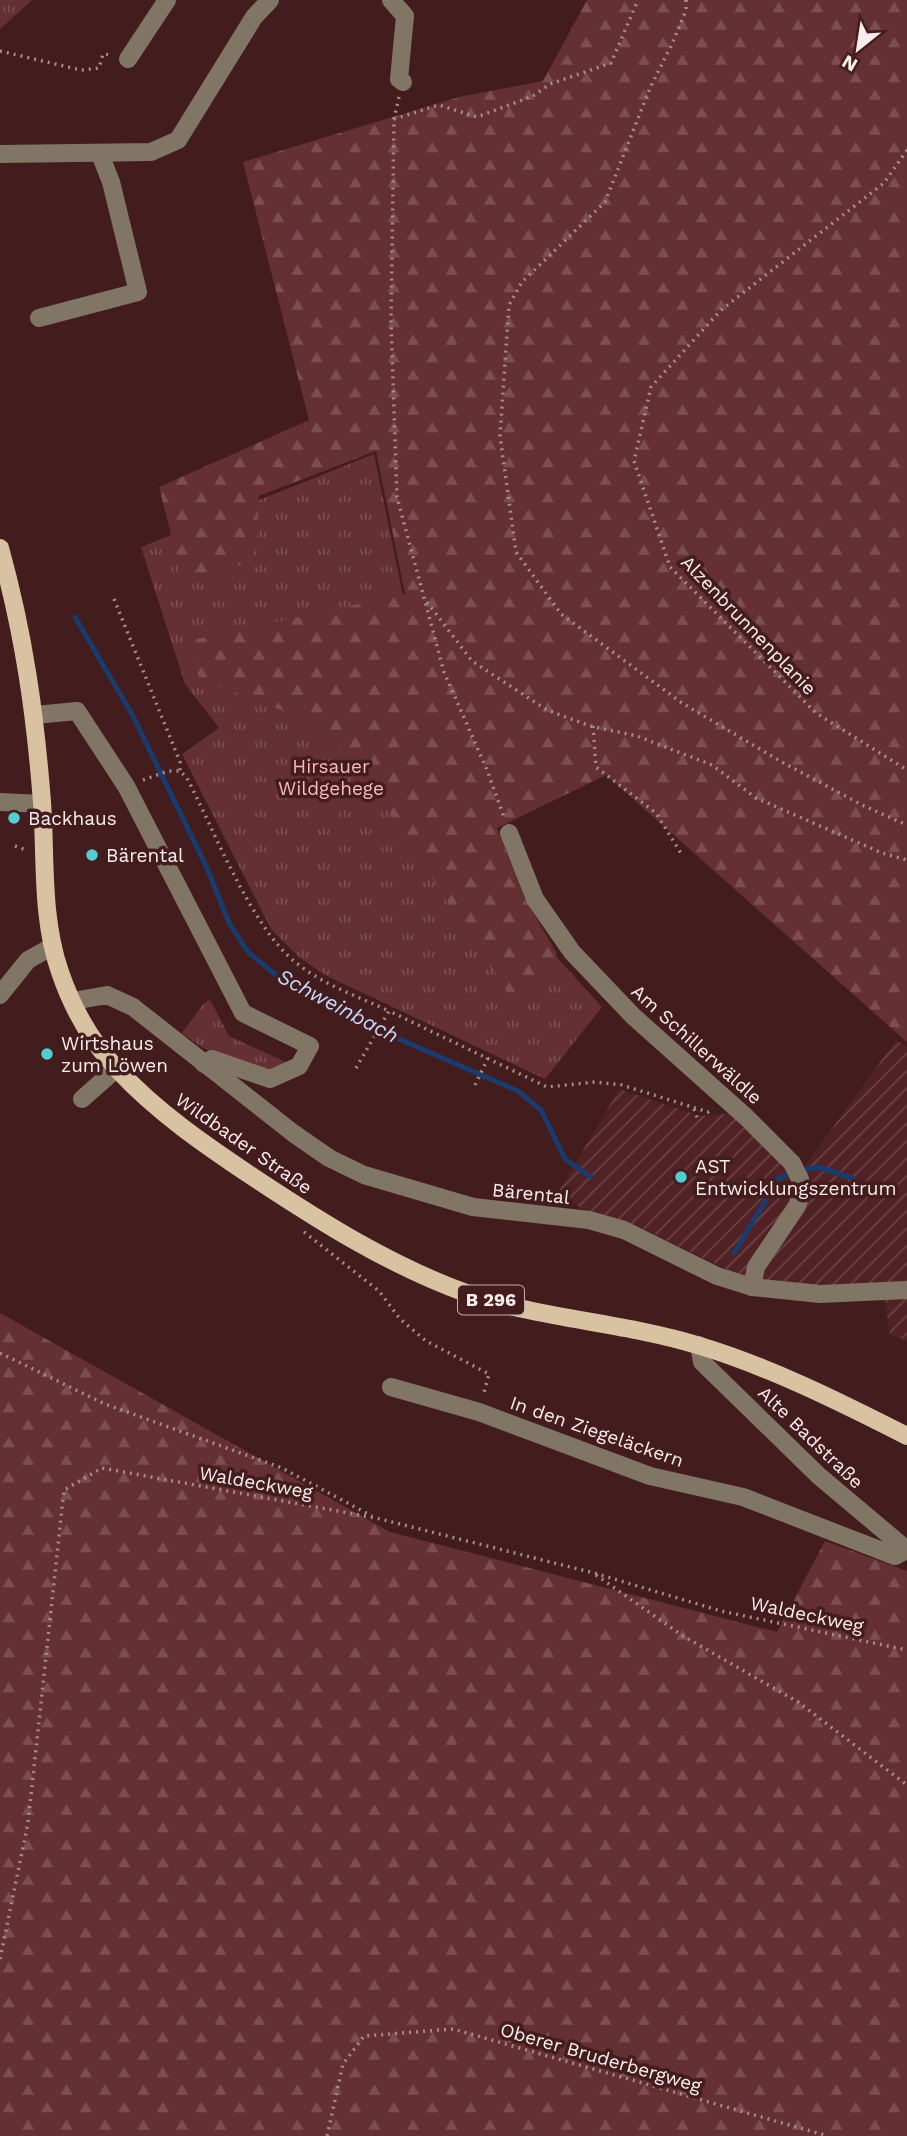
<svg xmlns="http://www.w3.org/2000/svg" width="907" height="2136" font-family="'Work Sans',sans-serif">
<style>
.industrial{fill:url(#industrial-furrows)}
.grass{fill:url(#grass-tufts)}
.forest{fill:url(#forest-firs)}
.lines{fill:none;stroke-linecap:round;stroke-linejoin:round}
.stream{stroke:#193c6f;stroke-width:5}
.path{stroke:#a78c8d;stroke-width:3.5;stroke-dasharray:2 5;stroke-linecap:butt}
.minor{stroke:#817666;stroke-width:18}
.major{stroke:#d9c2a1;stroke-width:18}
.poi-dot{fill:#52cdd0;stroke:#431c1e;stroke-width:2.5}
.labels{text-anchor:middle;stroke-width:7;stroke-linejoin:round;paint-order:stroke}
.shield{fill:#431c1e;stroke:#c5aeae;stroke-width:2}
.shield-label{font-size:18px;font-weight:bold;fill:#fdecec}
.street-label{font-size:19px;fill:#fdecec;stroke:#431c1e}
.park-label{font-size:19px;fill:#fcbabb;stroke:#431c1e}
.poi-label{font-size:19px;fill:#fdecec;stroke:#431c1e;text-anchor:start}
.water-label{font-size:21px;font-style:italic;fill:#c5dbfb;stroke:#431c1e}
</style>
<defs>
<pattern id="industrial-furrows" width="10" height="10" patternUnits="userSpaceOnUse" patternTransform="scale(1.75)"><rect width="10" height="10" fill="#512225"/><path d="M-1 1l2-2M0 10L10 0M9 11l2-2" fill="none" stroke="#6b4245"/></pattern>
<pattern id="grass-tufts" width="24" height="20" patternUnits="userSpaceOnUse" patternTransform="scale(1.75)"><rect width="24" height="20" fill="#653033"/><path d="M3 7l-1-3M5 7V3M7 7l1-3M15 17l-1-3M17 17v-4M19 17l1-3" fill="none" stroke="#7c4e51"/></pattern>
<pattern id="forest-firs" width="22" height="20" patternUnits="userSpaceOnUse" patternTransform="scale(1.75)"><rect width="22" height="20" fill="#653033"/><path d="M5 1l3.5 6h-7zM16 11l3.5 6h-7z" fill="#7c4e51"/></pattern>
</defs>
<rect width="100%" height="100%" fill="#431c1e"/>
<polygon class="industrial" points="896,1040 907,1047 907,1341 890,1335 883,1286 839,1289 770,1282 730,1271 641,1228 584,1210 558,1193 619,1089 700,1116 734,1113 784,1165 794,1181"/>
<g class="grass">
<polygon points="0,0 32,0 0,29"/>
<polygon points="374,454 404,601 540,939 602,1007 545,1079 327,976 300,958 271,929 182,754 219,728 185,684 141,547"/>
<path d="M210 1000 229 1036 290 1064C258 1083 208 1053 182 1033L204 1003Z"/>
</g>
<g class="forest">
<polygon points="587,0 907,0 907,1042 606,775 497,828 524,897 557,954 514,1003 349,751 281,710 199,678 188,641 405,594 376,451 259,496 256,555 221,577 181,574 159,487 309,420 243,162 459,97 543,81"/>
<polygon points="0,1313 390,1532 777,1632 825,1541 907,1571 907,2136 0,2136"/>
</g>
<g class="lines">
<g class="stream">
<polyline points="75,617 133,716 207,868 229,923 248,952 276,975 360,1022 518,1091 541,1110 565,1159 591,1177"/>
<polyline points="801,1170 818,1167 852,1178"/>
<polyline points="734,1253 779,1178 792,1172"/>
</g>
<g class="path">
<polyline points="686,0 686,10 672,44 650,88 605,202 522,282 509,305 500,436 516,552 561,614 682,703 780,761 864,806 907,825"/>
<polyline points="0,51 81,70 99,68 103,54 111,55"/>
<polyline points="399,97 394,119 391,321 397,497 444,672 487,770 504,817"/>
<polyline points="394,119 439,105 477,117 533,96 550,84 611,63 638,0"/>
<polyline points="907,150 884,183 721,310 651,387 634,461 670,567 816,713 907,770"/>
<polyline points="114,599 180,762 180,771"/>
<polyline points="427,602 472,661 547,710 590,726 637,736 712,765 756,798 882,853 907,860"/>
<polyline points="593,726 596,767 656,813 682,855"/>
<path d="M143 780 168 771H180L187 778C214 830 251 926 294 961 321 984 357 996 389 1011"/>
<polyline points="15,846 26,850"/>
<polyline points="356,1068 389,1011 547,1087 595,1082 622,1085 708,1112 713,1108"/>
<polyline points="475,1085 488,1058"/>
<polyline points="694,1109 698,1120"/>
<polyline points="304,1232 379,1291 400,1319 426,1341 489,1374 483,1396"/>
<polyline points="0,1353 105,1404 282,1468 372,1516"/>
<polyline points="596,1575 683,1636 798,1702 907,1785"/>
<polyline points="0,1959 28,1823 64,1490 102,1468 376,1518 594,1573 721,1611 907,1650"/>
<polyline points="327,2136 343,2064 364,2036 453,2029 828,2136"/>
</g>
<g class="minor">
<polyline points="391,0 405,16 399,79 403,82"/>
<polyline points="128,59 167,0"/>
<polyline points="0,154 151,152 178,140 254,17 270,0"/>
<polyline points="39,318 138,292 111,182 100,154"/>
<polyline points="35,715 77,711 126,786 243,1013 310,1046 299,1066 270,1079 212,1059 204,1064"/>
<polyline points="0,802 42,804"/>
<polyline points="509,833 535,899 572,952 633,1016 746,1117 792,1163 800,1179 801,1194 797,1206 756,1267 752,1287"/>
<polyline points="0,995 28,960 53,946"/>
<polyline points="73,1001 107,995 133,1007 293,1133 329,1158 364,1175 473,1207 589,1220 624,1230 717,1276 752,1287 820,1294 907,1290"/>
<polyline points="82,1099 116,1069"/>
<polyline points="699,1345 702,1362 819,1476 907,1550"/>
<polyline points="391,1387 479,1412 650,1476 743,1497 895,1556 906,1550"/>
</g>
<path class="major" d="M0 548C24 635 35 712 42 802 46 858 41 918 60 972 72 1007 92 1043 118 1070 157 1112 205 1145 253 1177 321 1222 389 1265 466 1293 540 1319 621 1322 697 1345 768 1366 840 1402 907 1436"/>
</g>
<g class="poi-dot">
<circle cx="14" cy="818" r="7"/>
<circle cx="92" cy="855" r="7"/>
<circle cx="47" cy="1054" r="7"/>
<circle cx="681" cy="1177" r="7"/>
</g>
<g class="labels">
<rect class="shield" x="458" y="1285.5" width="66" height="29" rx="5"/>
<g class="shield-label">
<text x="491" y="1306">B 296</text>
</g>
<g class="street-label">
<text transform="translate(749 625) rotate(46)" y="7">Alzenbrunnenplanie</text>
<text transform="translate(697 1044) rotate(42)" y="7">Am Schillerwäldle</text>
<text transform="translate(244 1143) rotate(35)" y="7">Wildbader Straße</text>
<text transform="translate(531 1193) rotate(6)" y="7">Bärental</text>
<text transform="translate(597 1431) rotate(19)" y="7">In den Ziegeläckern</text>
<text transform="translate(811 1437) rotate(44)" y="7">Alte Badstraße</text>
<text transform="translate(256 1482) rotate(10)" y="7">Waldeckweg</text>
<text transform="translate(807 1614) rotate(12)" y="7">Waldeckweg</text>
<text transform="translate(601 2057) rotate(16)" y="7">Oberer Bruderbergweg</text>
</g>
<g class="park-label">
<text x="331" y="773">Hirsauer<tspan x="331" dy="22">Wildgehege</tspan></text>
</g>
<g class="poi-label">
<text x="28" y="825">Backhaus</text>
<text x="106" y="862">Bärental</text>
<text x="61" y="1050">Wirtshaus<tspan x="61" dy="22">zum Löwen</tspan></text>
<text x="695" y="1173">AST<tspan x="695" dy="22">Entwicklungszentrum</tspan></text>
</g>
<g class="water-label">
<text transform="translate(338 1006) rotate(28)" y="7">Schweinbach</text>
</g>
</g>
<g transform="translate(858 49) rotate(210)" stroke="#431c1e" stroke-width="5" paint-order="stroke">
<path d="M0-5L12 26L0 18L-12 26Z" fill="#fdecec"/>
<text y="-10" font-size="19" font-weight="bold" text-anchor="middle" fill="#fdecec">N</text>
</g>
</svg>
